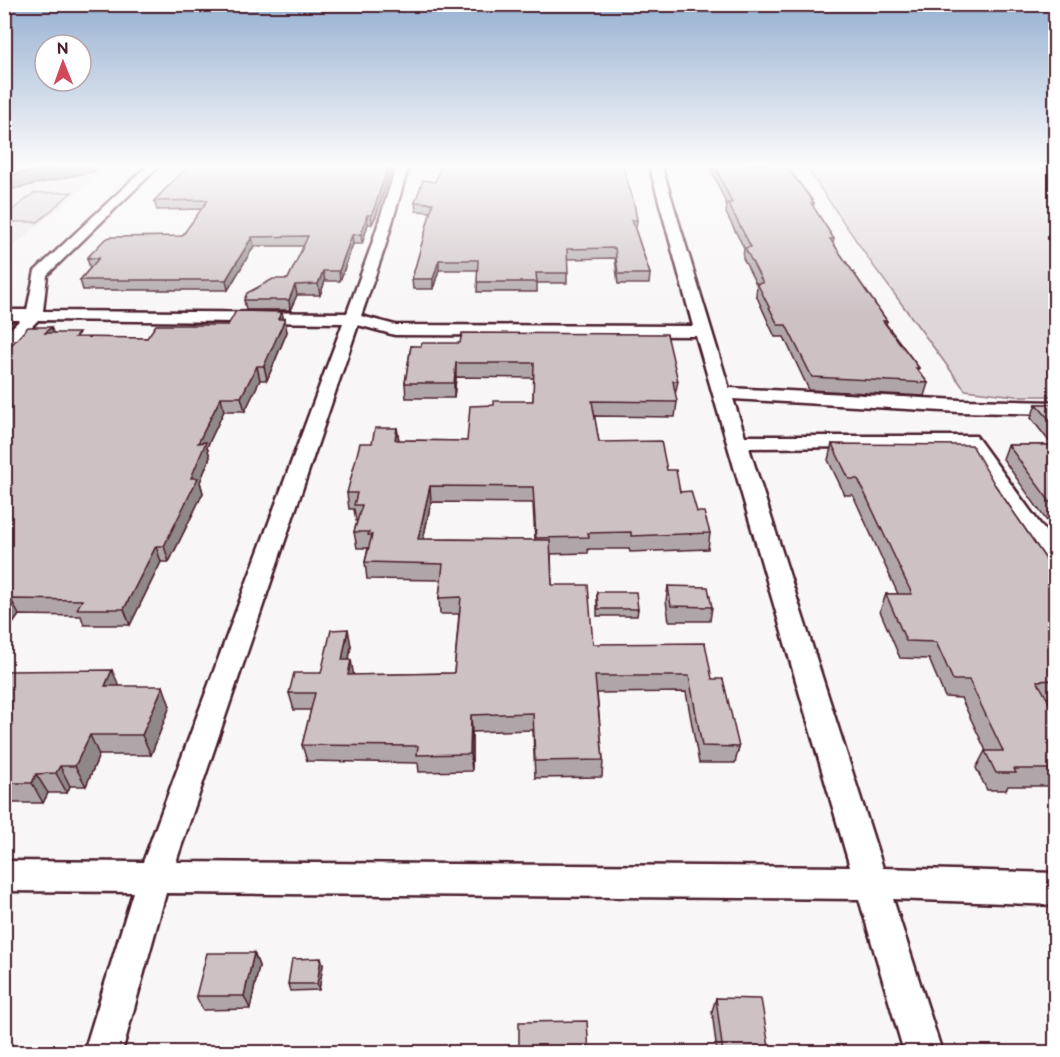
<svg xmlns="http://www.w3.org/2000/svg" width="1060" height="1057" font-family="'Balsamiq Sans',sans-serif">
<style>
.built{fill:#ebe6e8}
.green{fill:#ded6d9;stroke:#947a82;stroke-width:1.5}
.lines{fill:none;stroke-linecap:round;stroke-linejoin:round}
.minor-casing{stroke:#4a1f2b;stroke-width:5}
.minor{fill:#fff;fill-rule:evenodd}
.wall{fill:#b0a6a9;stroke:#4a1f2b;stroke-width:1.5;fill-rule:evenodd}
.shaded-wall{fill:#908789;stroke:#4a1f2b;stroke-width:1.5}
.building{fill:#cdc1c4;stroke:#4a1f2b;stroke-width:1.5}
</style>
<rect width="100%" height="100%" fill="#f8f6f7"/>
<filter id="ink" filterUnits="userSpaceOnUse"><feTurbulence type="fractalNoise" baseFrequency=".0167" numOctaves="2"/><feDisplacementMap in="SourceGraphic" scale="12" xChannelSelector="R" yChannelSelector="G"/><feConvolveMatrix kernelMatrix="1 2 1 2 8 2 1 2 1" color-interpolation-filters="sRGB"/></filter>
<g filter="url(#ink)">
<polygon class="built" points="5,164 112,164 5,253"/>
<g class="green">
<polygon points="804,164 1055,164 1055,396 1016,396 965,390 870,261"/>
<polygon points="72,192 38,222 5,222 5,216 34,193"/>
</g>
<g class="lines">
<g class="minor-casing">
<path id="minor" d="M149 164H161L47 275 43 311 347 313 371 247 397 164H409L385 247 361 316 395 325 693 326 649 164H661L729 388 960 400 1056 402V414L960 412 733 399 745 436H976L1056 546V572L1048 570 963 446 749 448 883 868 1056 873V905L893 899 942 1052H904L859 899 166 893 122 1052H84L133 892 4 891V861L143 862 343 323 38 320 10 349 4 350V335L20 320H4V310H27L35 271ZM358 325 395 335 696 336 850 867 176 862Z"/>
</g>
<use href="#minor" class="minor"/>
</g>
<g class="wall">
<polygon points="191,164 393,164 376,216 372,224 368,224 362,244 353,244 340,281 325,281 320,295 297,295 290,310 246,310 244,300 288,279 304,246 254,246 228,290 83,290 80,280 90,268 87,258 182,236 202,209 157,210 154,201"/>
<polygon points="709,164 785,164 814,203 813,207 834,239 833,243 887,321 886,324 919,368 918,371 928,383 924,396 809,390 784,337 775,337 756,295 757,286 743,258 744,248 726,213 727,206"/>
<polygon points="415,202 637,220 636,229 635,229 650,274 649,284 618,284 615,258 567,259 567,283 537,283 537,292 477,292 478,270 439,270 433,289 413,289 412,279 431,212 416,211"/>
<polygon points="283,319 287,332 267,380 260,380 245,411 224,411 207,447 210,457 200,482 203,493 169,562 161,562 130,625 84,625 81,616 19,615 4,636 53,333 80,338 147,338 228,325"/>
<path d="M411 346 678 381 675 395 677 402 675 417 594 416 599 442 667 470 680 492 697 512 710 533 708 549 630 552 629 549H588V553L551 554 552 585 593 644 712 679 739 747 735 763H699L686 692 597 693 603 760 602 777 535 778 533 730 472 732V771L419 772 418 763 307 761 302 745 311 710H294L289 693 321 673 351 646 349 660 353 675 454 673 459 614H440L439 598 441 580 367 579 365 562 368 548H357L354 532 357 521H356L354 509H349L347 493 372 443 397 428 399 440 467 441 494 405 533 401 534 378 456 377 454 398H406L405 383ZM431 502 533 503 535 540 423 539Z"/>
<polygon points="1036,404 1056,404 1056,534 1003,459 1008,445 1052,445 1031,418"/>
<polygon points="832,444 995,485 1056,574 1056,697 1046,698 1056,714 1056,786 1008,786 1006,790 987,790 976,768 985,751 986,751 961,698 945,697 929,659 900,658 880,611 886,594 898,594 853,495 845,495 828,460"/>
<polygon points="668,586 712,607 710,621 669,621 666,601"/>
<polygon points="597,592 638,609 637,616 597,616"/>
<polygon points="4,671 120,686 170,706 151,755 99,755 86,786 70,786 67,793 48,793 43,803 4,803"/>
<polygon points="254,953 259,966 250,1009 203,1010 196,996"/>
<polygon points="323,965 319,990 290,991 288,984"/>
<polygon points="716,998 770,1053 717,1053 712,1011"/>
</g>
<g class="shaded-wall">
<polygon points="66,164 92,164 95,171 4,191 4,177"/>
<polygon points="389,164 393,164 376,216 372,224 371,215"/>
<polygon points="367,215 368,224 362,244 361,234"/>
<polygon points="352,235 353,244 340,281 339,271"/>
<polygon points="252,237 254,246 228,290 226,280"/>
<polygon points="439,260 439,270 433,289 433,279"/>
<polygon points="323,271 325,281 320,295 318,284"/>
<polygon points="295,285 297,295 290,310 289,300"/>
<polygon points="282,312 284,321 285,319 287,332 267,380 264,366 278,319"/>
<polygon points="51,327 56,340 45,333"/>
<polygon points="456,363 456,377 454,398 454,383"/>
<polygon points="257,366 260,380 245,411 241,397"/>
<polygon points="221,397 224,411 207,447 210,457 200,482 203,493 169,562 164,546 191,478 198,443"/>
<polygon points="397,428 399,443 395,439"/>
<polygon points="430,486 431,502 420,555 418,539"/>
<polygon points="156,546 161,562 130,625 124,609"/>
<polygon points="11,599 19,615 4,636 4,608"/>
<polygon points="348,629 351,646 346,677 342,660"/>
<polygon points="351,660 354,677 348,675"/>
<polygon points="112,670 121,690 105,686"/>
<polygon points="163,686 170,706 151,755 142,735"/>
<polygon points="471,715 472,732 472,771 470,754"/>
<polygon points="90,735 99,755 86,786 75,766"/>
<polygon points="60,766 70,786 67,793 56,773"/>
<polygon points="36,774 48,793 43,803 32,783"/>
<polygon points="254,953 259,966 250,1009 244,996"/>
<polygon points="321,958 323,965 319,990 317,984"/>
</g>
<g class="building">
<polygon points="4,164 66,164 4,177"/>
<polygon points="191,164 389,164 375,206 371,215 367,215 361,234 352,235 339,271 323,271 318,284 295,285 289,300 244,300 247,293 273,279 288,279 308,236 252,237 226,280 80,280 99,258 87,258 104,240 110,237 182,236 208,200 154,201 179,175"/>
<polygon points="442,164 622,164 634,203 637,220 632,220 650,274 618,274 615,248 567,249 568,273 536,273 537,282 477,282 478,260 439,260 433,279 412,279 433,203 415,202 423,180 435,182"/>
<polygon points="714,164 785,164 814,203 811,203 834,239 830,239 887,321 883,321 919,368 916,368 928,383 812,377 786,325 778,325 757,283 763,283 745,248 751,247 728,203 732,203"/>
<polygon points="236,311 282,312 278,319 285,319 264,366 257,366 241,397 221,397 198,443 206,442 191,478 198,478 164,546 156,546 124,609 77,609 82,600 11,599 4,608 4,353 28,327 51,327 45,333 79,333 75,337 147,338 156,325 228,325"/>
<polygon points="462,333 667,334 678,381 673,381 677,402 592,401 599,442 661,441 667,470 676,470 680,492 691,491 697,512 704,512 710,533 631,536 631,532 588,533 589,537 536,538 533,487 430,486 418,539 550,540 552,585 588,585 593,644 705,643 712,679 723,679 739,747 702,746 689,676 595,676 603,760 535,761 533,713 471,715 470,754 417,755 418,746 302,745 315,693 289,693 294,673 321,673 331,630 348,629 342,660 351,660 348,675 454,673 461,597 439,598 443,564 365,562 372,535 368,535 369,532 354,532 362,505 354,505 357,493 347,493 360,443 372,443 375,428 397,428 395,439 397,440 467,441 470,406 494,405 494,401 533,401 534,363 456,363 454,383 405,383 411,346 421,346 422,343 460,343"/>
<polygon points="1036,404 1056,404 1056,427"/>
<polygon points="832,444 972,445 995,485 1056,574 1056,680 1037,681 1056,714 1056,769 1014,769 1016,773 996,773 985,751 1003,751 969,680 953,680 936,642 906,641 886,594 912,594 858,479 849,479"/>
<polygon points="1008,445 1056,445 1056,510"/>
<polygon points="668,586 708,587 712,607 671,606"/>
<polygon points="597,592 636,592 638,609 598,609"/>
<polygon points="112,670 105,686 163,686 142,735 90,735 75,766 60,766 56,773 36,774 32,783 4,783 4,671"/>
<polygon points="207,953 254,953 244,996 196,996"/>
<polygon points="321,958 317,984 288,984 292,959"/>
<polygon points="716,998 761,999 770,1053 723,1053"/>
<polygon points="587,1021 589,1053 519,1053 519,1022"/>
</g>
</g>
<linearGradient id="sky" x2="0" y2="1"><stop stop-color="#97b1d2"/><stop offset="0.53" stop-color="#fcfbfb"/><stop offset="1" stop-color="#fcfbfb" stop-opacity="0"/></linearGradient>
<rect width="1060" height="312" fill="url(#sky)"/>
<rect width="1060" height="1057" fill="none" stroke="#fff" stroke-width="24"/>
<rect x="12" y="12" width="1036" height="1033" fill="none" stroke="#4a1f2b" stroke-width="2" filter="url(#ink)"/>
<g transform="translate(63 63) rotate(359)"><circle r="28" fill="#ffffff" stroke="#b7a5aa" stroke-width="1.5"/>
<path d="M0-4.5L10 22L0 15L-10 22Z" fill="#d1495b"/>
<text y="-9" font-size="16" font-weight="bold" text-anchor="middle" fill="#4a1f2b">N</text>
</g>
</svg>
